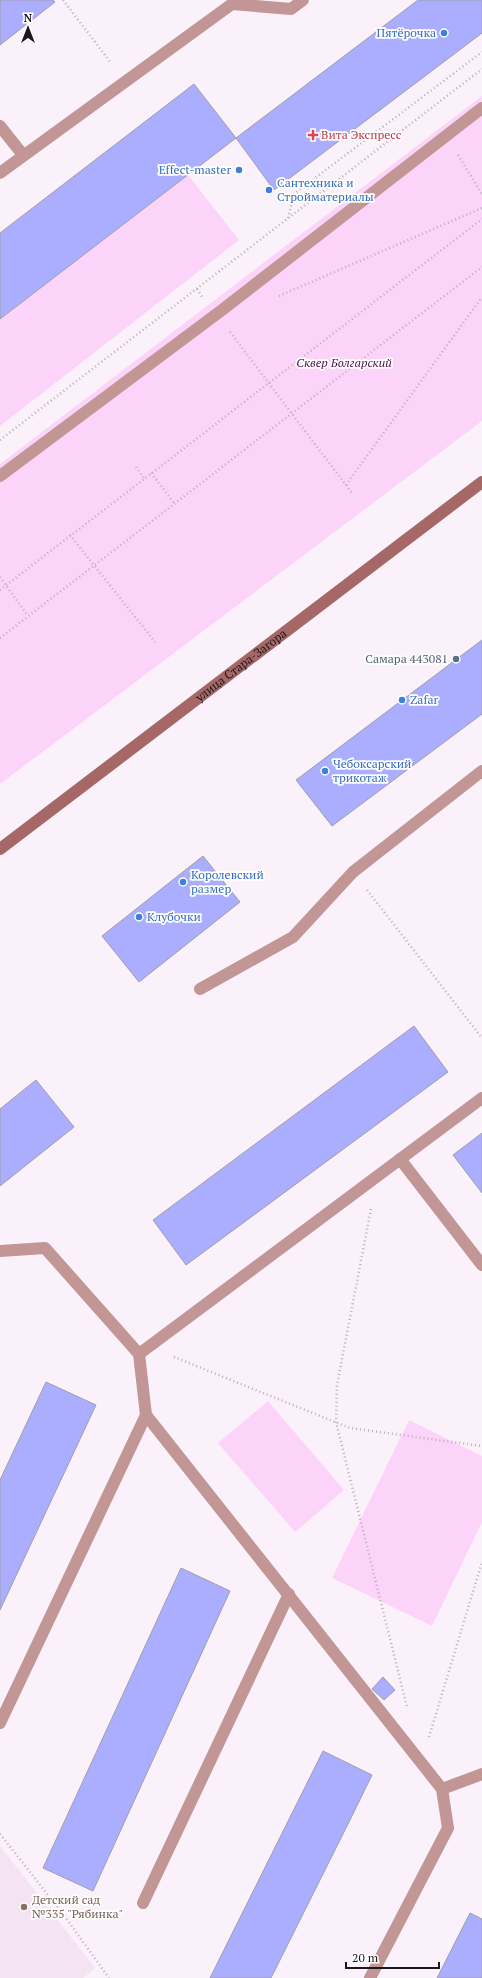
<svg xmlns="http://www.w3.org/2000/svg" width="482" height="1978" font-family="'PT Serif',serif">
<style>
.built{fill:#f4e3f2}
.green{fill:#fdd4f9}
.building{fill:#abaeff;stroke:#9e9faa}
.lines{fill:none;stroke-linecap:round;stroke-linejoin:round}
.path{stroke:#b8afb7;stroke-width:2.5;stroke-dasharray:1 3;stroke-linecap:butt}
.lane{stroke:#c19695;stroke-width:12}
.secondary{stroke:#a56867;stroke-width:12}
.shop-dot{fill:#3f7fe0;stroke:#fff;stroke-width:1.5}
.health-dot{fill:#e0444e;stroke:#fff;stroke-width:1.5}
.service-dot{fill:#5c6f8a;stroke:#fff;stroke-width:1.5}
.education-dot{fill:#8d6e63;stroke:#fff;stroke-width:1.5}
.labels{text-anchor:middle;stroke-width:3.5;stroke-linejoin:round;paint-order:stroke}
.shop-label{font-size:12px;fill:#366cbe;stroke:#fff;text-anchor:start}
.health-label{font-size:12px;fill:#be3a42;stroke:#fff;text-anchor:start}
.park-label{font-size:12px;font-style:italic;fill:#4c104b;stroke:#fff}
.service-label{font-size:12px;fill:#4e5e75;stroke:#fff;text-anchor:end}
.street-label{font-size:12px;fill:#1b171a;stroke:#fff}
.education-label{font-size:12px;fill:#785e54;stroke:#fff;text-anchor:start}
</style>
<rect width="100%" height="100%" fill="#fbf1fa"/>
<polygon class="built" points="0,1846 95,1968 83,1978 0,1978"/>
<g class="green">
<polygon points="482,96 482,421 0,784 0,464"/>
<polygon points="188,175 239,240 0,426 0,319"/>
<polygon points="268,1401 344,1490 295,1532 218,1443"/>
<polygon points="409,1420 482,1456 482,1522 432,1626 332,1578"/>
</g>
<g class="building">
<polygon points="0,0 53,0 55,2 0,45"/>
<polygon points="418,0 482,0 482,33 274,190 236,138"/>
<polygon points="194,84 236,138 0,319 0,233"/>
<polygon points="482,640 482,714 332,826 296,780"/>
<polygon points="203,856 240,902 139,982 102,936"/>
<polygon points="414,1026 448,1072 186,1265 153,1220"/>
<polygon points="36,1080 74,1127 0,1186 0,1109"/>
<polygon points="482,1133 482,1193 453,1155"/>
<polygon points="46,1382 96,1405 0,1610 0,1480"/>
<polygon points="181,1568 230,1591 93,1891 43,1868"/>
<polygon points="383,1677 395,1690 384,1700 372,1689"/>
<polygon points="323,1751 372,1775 350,1820 271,1978 210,1978"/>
<polygon points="470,1913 482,1919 482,1978 437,1978"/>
</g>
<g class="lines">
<g class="path">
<polyline points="63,0 111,63"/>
<polyline points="458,155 482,194"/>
<polyline points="288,218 294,194 482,52"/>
<polyline points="197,289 202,297"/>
<polyline points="279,296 482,208"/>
<polyline points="230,332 352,493"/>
<polyline points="0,440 482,69"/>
<polyline points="136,467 144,478"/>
<polyline points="151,473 174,503"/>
<polyline points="346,485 482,297"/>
<polyline points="70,535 155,642"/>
<polyline points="0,577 28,616"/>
<polyline points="0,590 482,219"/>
<polyline points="0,638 482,267"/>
<polyline points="367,890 482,1038"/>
<polyline points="371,1209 337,1385 336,1422 407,1707"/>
<polyline points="174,1357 350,1428 482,1446"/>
<polyline points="429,1737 482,1562"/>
<polyline points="0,1834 63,1914 109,1978"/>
</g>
<g class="lane">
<polyline points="0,126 23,155"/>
<polyline points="0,173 232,4 291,9 303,0"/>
<polyline points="0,476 222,310 482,108"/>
<polyline points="200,989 293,937 353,872 482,771"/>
<polyline points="400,1159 482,1265"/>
<polyline points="0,1251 45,1248 139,1354 146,1415 442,1789 448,1828 370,1978"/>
<polyline points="139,1354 482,1098"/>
<polyline points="0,1723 146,1415"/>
<polyline points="442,1789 482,1774"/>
<polyline points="143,1903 289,1594"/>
</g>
<path class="secondary" id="s1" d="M0 849 482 482"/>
</g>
<g class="shop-dot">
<circle cx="444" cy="33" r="4"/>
<circle cx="239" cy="170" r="4"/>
<circle cx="269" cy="190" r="4"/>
<circle cx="402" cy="700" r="4"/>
<circle cx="325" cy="771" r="4"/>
<circle cx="183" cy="882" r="4"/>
<circle cx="139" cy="917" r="4"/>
</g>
<path class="health-dot" d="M311 129h4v4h4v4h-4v4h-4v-4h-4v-4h4z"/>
<circle class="service-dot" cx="456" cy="659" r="4"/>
<circle class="education-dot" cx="24" cy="1907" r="4"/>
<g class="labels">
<g class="shop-label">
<text x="436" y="37" text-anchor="end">Пятёрочка</text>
<text x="231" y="174" text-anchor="end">Effect-master</text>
<text x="277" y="187">Сантехника и<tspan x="277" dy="14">Стройматериалы</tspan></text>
<text x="410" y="704">Zafar</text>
<text x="333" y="768">Чебоксарский<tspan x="333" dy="14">трикотаж</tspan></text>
<text x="191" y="879">Королевский<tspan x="191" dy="14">размер</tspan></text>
<text x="147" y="921">Клубочки</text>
</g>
<g class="health-label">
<text x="321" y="139">Вита Экспресс</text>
</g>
<g class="park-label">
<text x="344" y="367">Сквер Болгарский</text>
</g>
<g class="service-label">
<text x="448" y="663">Самара 443081</text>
</g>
<g class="street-label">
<text dy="4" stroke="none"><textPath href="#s1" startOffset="303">улица Стара-Загора</textPath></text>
</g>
<g class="education-label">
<text x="32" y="1904">Детский сад<tspan x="32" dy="14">№335 "Рябинка"</tspan></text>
</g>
</g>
<g transform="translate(28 28)" stroke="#ffffff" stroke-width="3" paint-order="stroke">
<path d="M0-3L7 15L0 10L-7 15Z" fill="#1b171a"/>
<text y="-6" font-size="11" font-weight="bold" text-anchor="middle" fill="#1b171a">N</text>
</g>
<path d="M346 1962v6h93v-6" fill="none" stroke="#1b171a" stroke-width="2"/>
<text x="352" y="1962" font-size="12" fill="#1b171a" stroke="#ffffff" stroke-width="3" paint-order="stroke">20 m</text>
</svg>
